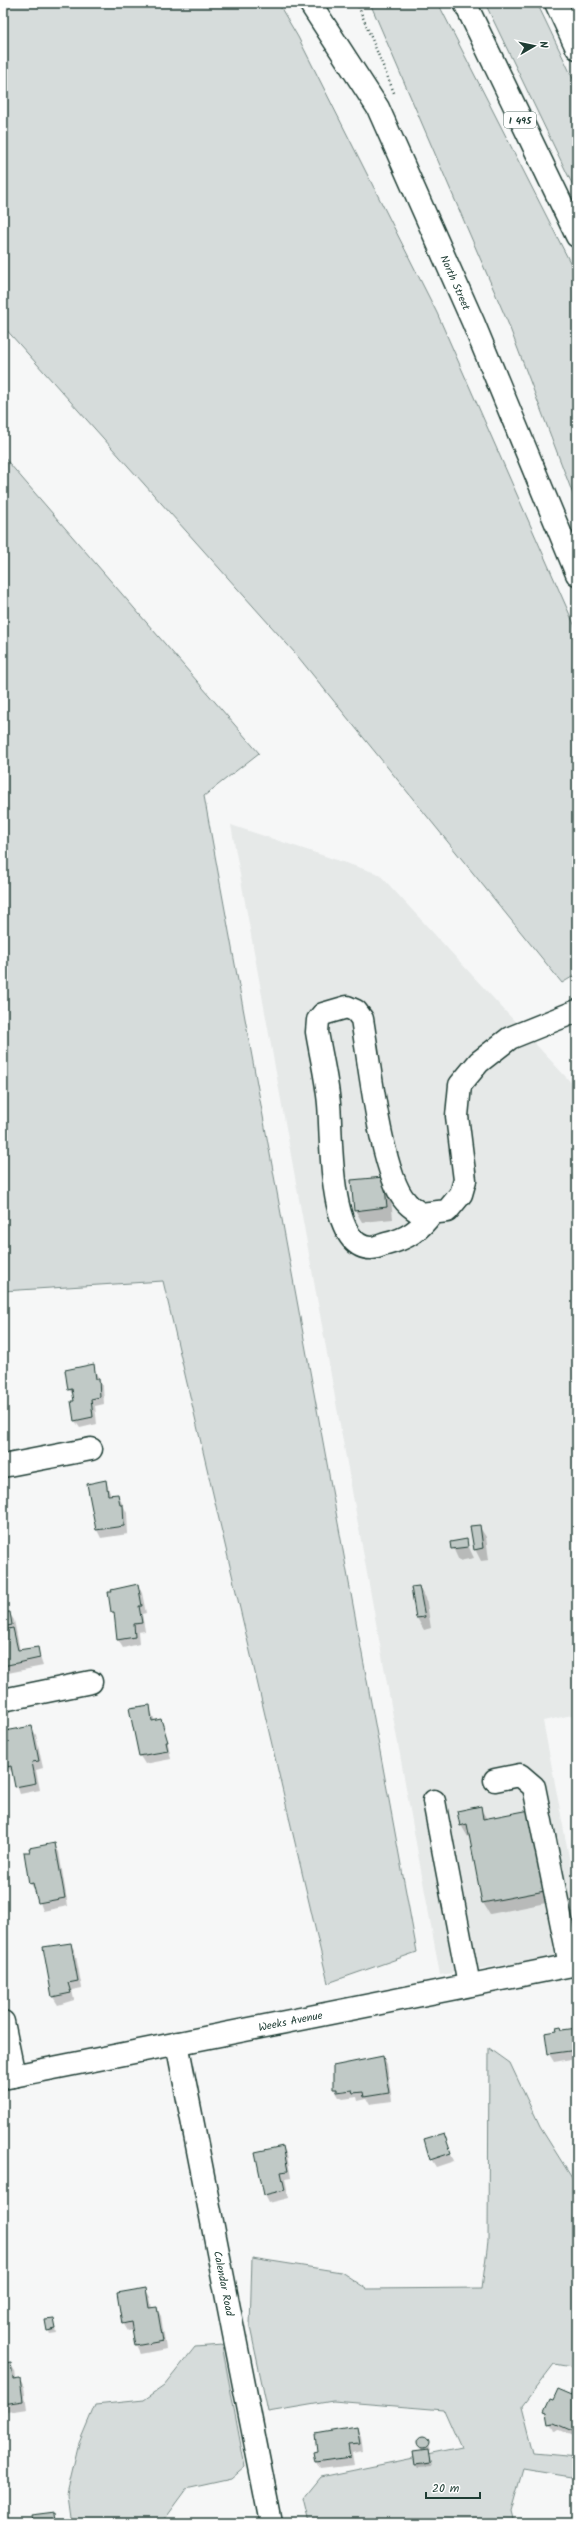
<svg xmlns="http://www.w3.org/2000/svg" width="580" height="2526" font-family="Kalam,sans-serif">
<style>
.built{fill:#e6e9e8}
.green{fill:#d6dcdb;stroke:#7a8c88}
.shadow{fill:#0003}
.building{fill:#c0c9c6;stroke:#1f3d34}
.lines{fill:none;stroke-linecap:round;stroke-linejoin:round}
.minor-casing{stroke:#1f3d34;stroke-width:25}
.highway-casing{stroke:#1f3d34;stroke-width:25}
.path{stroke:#1f3d34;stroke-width:2.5;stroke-dasharray:1 3;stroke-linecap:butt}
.minor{stroke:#fff;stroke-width:22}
.highway{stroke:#fff;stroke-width:22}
.labels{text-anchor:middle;stroke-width:3.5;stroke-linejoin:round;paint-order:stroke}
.shield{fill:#fff;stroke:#627771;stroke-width:1}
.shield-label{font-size:10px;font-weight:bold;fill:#1f3d34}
.street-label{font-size:11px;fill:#1f3d34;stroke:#fff}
</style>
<rect width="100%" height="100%" fill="#f6f7f7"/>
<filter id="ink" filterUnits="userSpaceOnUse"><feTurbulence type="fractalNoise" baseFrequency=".025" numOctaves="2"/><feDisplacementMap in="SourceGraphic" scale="8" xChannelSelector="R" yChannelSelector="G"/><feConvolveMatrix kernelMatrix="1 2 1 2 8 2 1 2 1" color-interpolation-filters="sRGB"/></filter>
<g filter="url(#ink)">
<polygon class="built" points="231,825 379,874 577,1089 577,1714 543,1721 577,1899 577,1953 440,1975"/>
<g class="green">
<polygon points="3,3 278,3 298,37 437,313 577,631 577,974 562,983 295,653 3,326"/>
<polygon points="370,3 438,3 577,276 577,505 508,323"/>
<polygon points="485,3 537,3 577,87 577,194"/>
<polygon points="3,456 259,753 204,796 417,1952 328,1983 163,1281 3,1291"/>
<polygon points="489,2048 510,2063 540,2127 577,2186 577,2368 554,2364 522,2406 534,2453 577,2457 577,2478 523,2469 511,2511 514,2523 428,2523 428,2520 411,2523 309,2523 303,2499 321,2477 461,2448 444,2410 333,2401 268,2412 250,2327 252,2258 341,2272 367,2289 482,2288 488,2241"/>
<polygon points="222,2345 245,2467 231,2479 186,2489 161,2523 71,2523 67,2494 79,2443 95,2405 144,2400 164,2386 195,2347"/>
</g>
<g class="shadow">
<polygon points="383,1178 390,1189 393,1219 362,1222 355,1210"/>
<polygon points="93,1366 103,1388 104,1404 95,1406 97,1424 80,1428 75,1421 74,1397 69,1389"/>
<polygon points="106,1481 111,1496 118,1495 127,1513 128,1534 101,1538 97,1530 89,1484"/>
<polygon points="479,1526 486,1537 489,1560 481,1561 475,1549"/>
<polygon points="466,1541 474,1558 459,1561 451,1543"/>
<polygon points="138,1585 142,1593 146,1613 142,1614 145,1631 138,1632 139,1644 123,1648 118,1640 116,1618 112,1612"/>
<polygon points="419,1587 426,1598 431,1628 424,1630 417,1618 412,1588"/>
<polygon points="3,1612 9,1613 14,1620 20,1651 37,1648 43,1666 3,1674"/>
<polygon points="149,1706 155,1721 161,1720 165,1728 171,1759 145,1764 140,1756 131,1709"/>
<polygon points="31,1727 36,1735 43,1768 36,1770 40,1790 20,1794 13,1774 8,1767 3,1735"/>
<polygon points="480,1808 487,1819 530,1811 551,1902 490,1914 483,1903 471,1836 468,1837 461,1825"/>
<polygon points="54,1844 59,1852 68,1906 43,1911 36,1891 30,1883 31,1852"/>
<polygon points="70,1944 75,1951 82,1988 72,1990 74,2000 58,2005 53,1997 44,1948"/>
<polygon points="577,2029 577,2058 554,2062 549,2054 546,2034"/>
<polygon points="383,2057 387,2065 392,2101 370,2104 367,2099 358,2101 357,2097 343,2099 339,2097 334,2089"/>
<polygon points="443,2134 454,2161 436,2167 431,2159"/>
<polygon points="283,2147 287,2155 291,2178 285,2179 289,2198 269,2203 265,2195 256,2153"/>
<polygon points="145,2289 150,2297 152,2309 156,2308 161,2316 166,2349 140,2354 136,2346 133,2330 128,2331 123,2323"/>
<polygon points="54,2320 57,2333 50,2334 48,2330"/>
<polygon points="3,2364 10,2364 15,2371 16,2379 20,2379 24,2387 27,2409 7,2412 7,2415 3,2415"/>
<polygon points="577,2395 577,2438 559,2430 554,2431 545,2412"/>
<polygon points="357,2428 361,2436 363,2451 352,2453 354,2465 320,2469 316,2462"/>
<polygon points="425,2438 430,2451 428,2452 431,2467 418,2468 416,2465 421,2452 419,2439"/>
<polygon points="54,2513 59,2523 33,2523"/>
</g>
<g class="building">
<polygon points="384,1177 387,1207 354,1211 351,1180"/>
<polygon points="94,1364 96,1379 99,1379 100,1397 91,1399 93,1417 74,1421 71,1401 74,1401 72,1389 68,1390 65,1370"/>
<polygon points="106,1480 108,1495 118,1494 120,1505 123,1505 124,1526 96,1530 87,1484"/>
<polygon points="480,1525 483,1548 474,1550 470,1526"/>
<polygon points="467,1539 468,1547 451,1549 450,1542"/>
<polygon points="138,1584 142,1606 139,1606 142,1623 134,1624 135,1637 117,1640 114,1612 111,1612 108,1592 112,1592 111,1590"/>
<polygon points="419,1586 425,1617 416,1618 411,1587"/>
<polygon points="3,1610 3,1612 10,1612 12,1625 3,1627"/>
<polygon points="13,1628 18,1650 38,1647 40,1658 3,1666 3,1630"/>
<polygon points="150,1705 152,1721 161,1719 168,1742 166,1742 168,1751 139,1756 129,1708"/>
<polygon points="32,1726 39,1761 32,1762 36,1783 15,1787 11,1766 7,1767 3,1734 4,1731"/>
<polygon points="481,1806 483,1819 530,1810 545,1891 482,1903 467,1824 460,1826 457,1811"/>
<polygon points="55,1843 65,1898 38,1903 33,1883 29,1884 24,1852 30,1852 29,1848"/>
<polygon points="71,1943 78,1981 68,1983 71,1993 52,1997 43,1947"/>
<polygon points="561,2027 562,2030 577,2028 577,2050 548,2054 545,2033 557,2031 556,2028"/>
<polygon points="383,2056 389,2093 364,2097 363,2092 353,2093 352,2090 337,2092 337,2089 333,2089 333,2066"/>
<polygon points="444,2133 451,2153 430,2160 424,2139"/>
<polygon points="283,2146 288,2171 281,2172 285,2190 264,2195 255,2152"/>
<polygon points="146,2288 149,2308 157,2307 163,2341 135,2346 131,2322 122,2324 117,2293"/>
<polygon points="54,2319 56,2329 47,2331 45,2320"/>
<polygon points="11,2362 13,2379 20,2378 23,2401 3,2404 3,2363"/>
<polygon points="558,2389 572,2395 574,2393 577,2394 577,2433 554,2423 549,2424 547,2413 544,2412 550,2399 553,2400"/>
<polygon points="357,2427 360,2444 348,2445 350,2457 315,2462 313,2452 317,2451 315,2434"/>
<circle cx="423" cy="2443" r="6"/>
<polygon points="428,2450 430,2463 415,2465 413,2452"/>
<polygon points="55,2512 56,2523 32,2523 31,2515"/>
</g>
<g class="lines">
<g class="minor-casing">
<g id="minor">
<path id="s1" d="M310 3 378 108 473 322 577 574"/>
<path d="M432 1213C420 1230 407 1239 386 1244 382 1245 376 1248 371 1248 327 1248 332 1133 329 1104 327 1080 321 1056 317 1032L318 1020 323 1014 347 1007 356 1011 362 1019C369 1060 381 1175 406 1202 410 1207 416 1210 421 1214L447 1211 461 1194 465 1180 457 1116 460 1085 479 1062 510 1038 577 1011"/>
<polyline points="3,1466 91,1449"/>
<polyline points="3,1700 91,1682"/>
<polyline points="495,1780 520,1775 534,1787 570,1965"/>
<polyline points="434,1801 469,1985"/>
<polyline points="3,2022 14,2076"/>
<path id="s2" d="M177 2043 271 2523"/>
<path id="s3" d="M3 2078 577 1964"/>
</g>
</g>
<g class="highway-casing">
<g id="highway">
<polyline points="465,3 577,236"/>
<polyline points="556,3 577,48"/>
</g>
</g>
<polyline class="path" points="357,3 395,95"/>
<use href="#minor" class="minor"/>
<use href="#highway" class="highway"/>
</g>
</g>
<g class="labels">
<rect class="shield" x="504" y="112" width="32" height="16" rx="3"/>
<g class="shield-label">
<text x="520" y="124">I 495</text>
</g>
<g class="street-label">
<text dy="4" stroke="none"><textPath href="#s1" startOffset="316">North Street</textPath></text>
<text dy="4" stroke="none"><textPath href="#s3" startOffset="293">Weeks Avenue</textPath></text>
<text dy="4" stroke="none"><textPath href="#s2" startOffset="245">Calendar Road</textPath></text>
</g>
</g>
<rect width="580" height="2526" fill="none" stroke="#fff" stroke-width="16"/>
<rect x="8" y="8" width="564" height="2510" fill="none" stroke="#1f3d34" stroke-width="1.5" filter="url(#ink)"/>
<g transform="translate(534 46) rotate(81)" stroke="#ffffff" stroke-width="3" paint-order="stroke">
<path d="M0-3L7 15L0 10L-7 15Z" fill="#1f3d34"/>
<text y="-6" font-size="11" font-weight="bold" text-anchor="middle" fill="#1f3d34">N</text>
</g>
<path d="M426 2492v6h54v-6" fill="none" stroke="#1f3d34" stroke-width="2"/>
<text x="432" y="2492" font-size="12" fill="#1f3d34" stroke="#ffffff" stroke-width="3" paint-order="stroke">20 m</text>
</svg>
